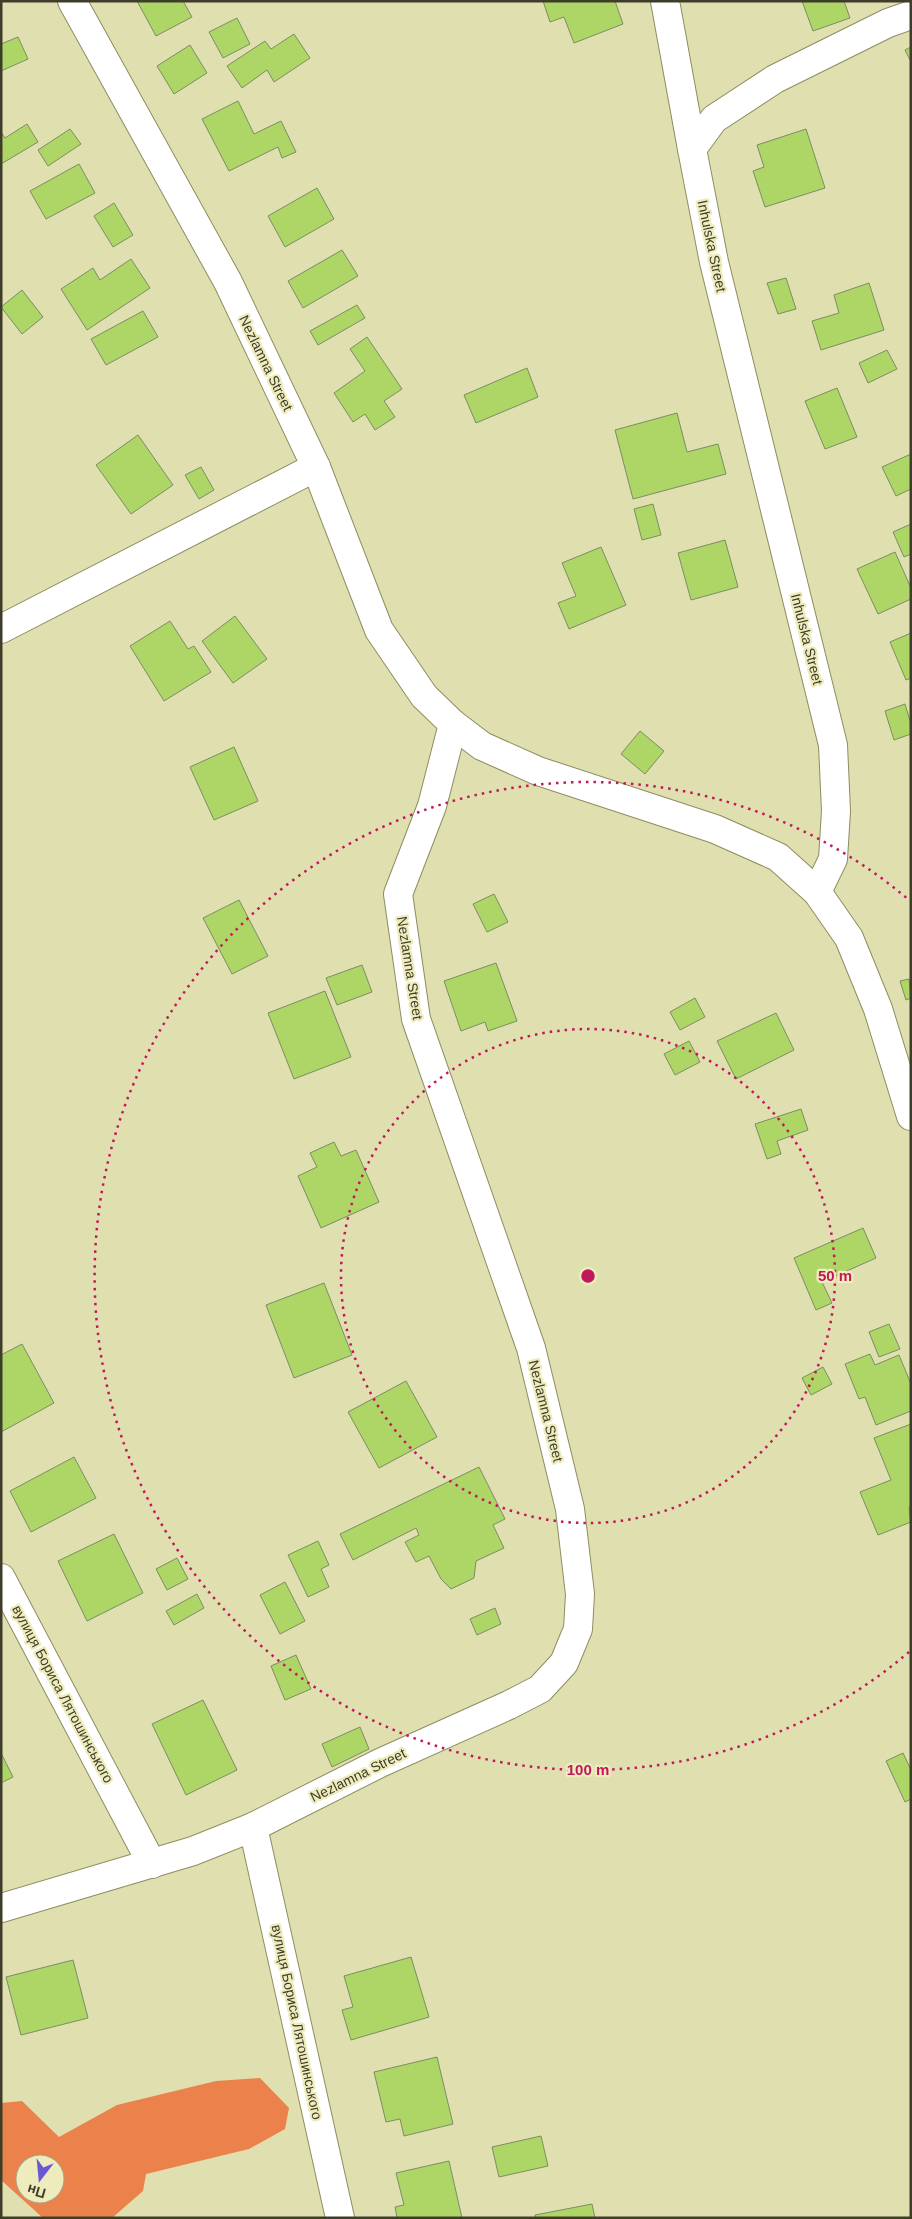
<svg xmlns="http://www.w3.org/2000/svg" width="912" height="2219" font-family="Helvetica,sans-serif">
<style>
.forest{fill:#eb814b;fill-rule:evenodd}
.building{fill:#add666;stroke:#7c8d64}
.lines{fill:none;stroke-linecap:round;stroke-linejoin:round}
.street-casing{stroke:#8e8d60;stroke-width:30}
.secondary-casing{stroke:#8e8d60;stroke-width:30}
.street{stroke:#fff;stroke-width:28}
.secondary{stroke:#fff;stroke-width:28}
.ring{fill:none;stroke:#c2185b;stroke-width:2.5;stroke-dasharray:2.5 5}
.labels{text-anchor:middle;stroke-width:4.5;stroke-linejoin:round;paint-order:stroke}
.street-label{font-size:14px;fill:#3e3d2a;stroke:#eeecbc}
.centre{fill:#c2185b;stroke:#eeecbc;stroke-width:2.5}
.ring-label{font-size:15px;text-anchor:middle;font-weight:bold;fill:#c2185b;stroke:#eeecbc;stroke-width:4.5;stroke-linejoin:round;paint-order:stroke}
</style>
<rect width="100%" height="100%" fill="#e0dfaf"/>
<path class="forest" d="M260 2078 289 2108 285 2129 249 2149 146 2174 143 2191 112 2218H43L1 2180V2103L22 2101 59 2137 117 2105 216 2081ZM25 2164H55V2194H25Z"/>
<g class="building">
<polygon points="137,1 183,1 192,17 156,36"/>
<polygon points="543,1 615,1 623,24 574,43 564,17 550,22"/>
<polygon points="802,1 844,1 850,18 813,31"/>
<polygon points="237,18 250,44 223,58 209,32"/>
<polygon points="294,34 310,58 274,82 267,70 242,88 227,66 265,41 271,49"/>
<polygon points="18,37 28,59 1,71 1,44"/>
<polygon points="190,45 207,73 174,94 157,66"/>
<polygon points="911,47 911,62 905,50"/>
<polygon points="238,101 254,134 281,121 296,152 282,158 278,147 229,171 202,119"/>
<polygon points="27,124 38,142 1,164 1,132 5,138"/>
<polygon points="70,129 81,144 48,166 38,150"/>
<polygon points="806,129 825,188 765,207 753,171 764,167 757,145"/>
<polygon points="79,164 95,193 46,219 30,191"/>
<polygon points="317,188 334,219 285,247 268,216"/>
<polygon points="114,203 133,235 113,247 94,216"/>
<polygon points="342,250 358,276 303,308 288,281"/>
<polygon points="131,259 150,288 87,330 61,289 93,268 100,280"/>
<polygon points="786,278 796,309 778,314 767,283"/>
<polygon points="869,283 884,330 821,350 812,321 839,313 834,295"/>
<polygon points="22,290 43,317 22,334 1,307"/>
<polygon points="357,305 365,318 318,345 310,331"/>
<polygon points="143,311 158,337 106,365 91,339"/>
<polygon points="367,337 402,389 384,401 395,417 375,430 365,414 353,422 334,393 365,371 350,349"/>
<polygon points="887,350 897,369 868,383 859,363"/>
<polygon points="527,368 538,397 476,423 464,395"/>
<polygon points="837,388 857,437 825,449 805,401"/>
<polygon points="677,413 687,452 718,444 726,474 633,499 615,430"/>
<polygon points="138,435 173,485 131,514 96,465"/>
<polygon points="911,454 911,489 896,496 882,467"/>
<polygon points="201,467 214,490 199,499 185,475"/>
<polygon points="653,504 661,535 642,540 634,509"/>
<polygon points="911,524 911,554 904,557 893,532"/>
<polygon points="725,540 738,587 691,600 678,553"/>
<polygon points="601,547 626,605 569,629 558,603 576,596 562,563"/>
<polygon points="895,552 911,588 911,599 878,614 857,569"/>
<polygon points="235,616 267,659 233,683 202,641"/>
<polygon points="170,621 188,649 194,646 211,672 164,701 130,646"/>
<polygon points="911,633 911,678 906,680 890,642"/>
<polygon points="905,704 911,724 911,734 894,740 885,711"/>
<polygon points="640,731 664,751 645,774 621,754"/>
<polygon points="234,747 258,801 214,820 190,767"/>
<polygon points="494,894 508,922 487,932 473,904"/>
<polygon points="239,900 268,956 232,974 203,918"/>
<polygon points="496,963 517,1021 488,1031 485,1022 461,1031 444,981"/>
<polygon points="362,965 372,992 337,1005 326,978"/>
<polygon points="909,979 911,998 906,1000 900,981"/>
<polygon points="325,991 351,1057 294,1079 268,1013"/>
<polygon points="695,998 705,1017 680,1030 670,1012"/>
<polygon points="776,1013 794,1050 736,1079 717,1041"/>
<polygon points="689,1041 700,1062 675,1075 664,1054"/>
<polygon points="801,1109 808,1130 777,1141 781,1154 767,1159 755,1124"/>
<polygon points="334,1142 341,1156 356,1150 379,1202 321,1228 298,1176 317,1167 310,1153"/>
<polygon points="863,1228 876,1258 822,1282 832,1303 816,1310 794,1258"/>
<polygon points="324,1283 352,1355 294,1378 266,1305"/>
<polygon points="889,1324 900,1349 879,1357 869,1332"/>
<polygon points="22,1344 54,1403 1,1432 1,1355"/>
<polygon points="870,1354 875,1365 899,1355 911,1384 911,1411 876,1425 865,1397 859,1399 845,1364"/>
<polygon points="823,1367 832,1384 811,1395 802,1378"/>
<polygon points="406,1381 437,1437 379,1468 348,1412"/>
<polygon points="911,1424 911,1506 909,1507 911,1522 878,1535 860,1492 891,1480 874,1438"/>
<polygon points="74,1457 96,1498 31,1532 10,1491"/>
<polygon points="479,1467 505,1519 493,1525 504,1548 476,1561 474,1578 451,1589 441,1579 429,1556 416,1562 405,1542 419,1535 416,1528 353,1560 340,1534"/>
<polygon points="114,1534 143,1593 87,1621 58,1561"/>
<polygon points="318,1541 329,1565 321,1569 329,1587 308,1597 288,1555"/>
<polygon points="177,1558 188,1579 167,1590 156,1569"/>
<polygon points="285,1582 305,1621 280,1634 260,1595"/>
<polygon points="197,1594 204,1608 174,1625 166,1611"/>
<polygon points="495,1608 501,1624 477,1635 470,1619"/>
<polygon points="296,1655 311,1689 285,1700 271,1666"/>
<polygon points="203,1700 237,1770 186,1795 152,1724"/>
<polygon points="360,1727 369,1749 332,1767 322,1744"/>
<polygon points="1,1753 13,1777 1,1783"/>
<polygon points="903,1753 911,1770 911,1799 905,1802 886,1761"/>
<polygon points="411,1957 429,2017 351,2040 342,2010 353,2007 344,1976"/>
<polygon points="73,1960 88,2018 21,2035 6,1977"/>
<polygon points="437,2057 453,2124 404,2136 400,2119 386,2122 374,2072"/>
<polygon points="541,2136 548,2166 499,2177 492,2147"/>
<polygon points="449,2161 462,2218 397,2218 395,2207 404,2205 396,2173"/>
<polygon points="592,2204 595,2218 536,2218 535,2215"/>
</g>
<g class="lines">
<g class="street-casing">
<g id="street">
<polyline points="665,1 692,149"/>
<polyline points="1,629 316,467"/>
<polyline points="817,892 833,859 836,811 833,745 714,262 692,149 714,119 775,79 888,23 911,15"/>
<polyline points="1,1578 152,1864"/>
<polyline points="253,1827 340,2218"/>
<polyline points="1,1908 193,1851 253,1827 380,1763 509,1705 540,1689 564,1663 578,1629 580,1594 570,1509 531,1348 416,1019 398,894 432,806 453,724"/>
</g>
</g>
<g class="secondary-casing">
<polyline id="secondary" points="72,1 228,282 316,467 379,630 424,696 453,724 482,746 538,771 715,829 778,857 817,892 849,938 878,1009 911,1116"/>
</g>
<use href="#street" class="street"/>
<use href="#secondary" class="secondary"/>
</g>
<g class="ring">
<circle cx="588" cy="1276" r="247"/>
<path d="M909 1652A494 494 0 1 1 909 900"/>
</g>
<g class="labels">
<g class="street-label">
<text transform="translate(712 246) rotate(78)" y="5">Inhulska Street</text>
<text transform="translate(266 363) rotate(64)" y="5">Nezlamna Street</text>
<text transform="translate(807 639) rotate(76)" y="5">Inhulska Street</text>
<text transform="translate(410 968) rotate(81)" y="5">Nezlamna Street</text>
<text transform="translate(546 1411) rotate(76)" y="5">Nezlamna Street</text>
<text transform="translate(63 1694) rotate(62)" y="5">вулиця Бориса Лятошинського</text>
<text transform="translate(358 1775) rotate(-26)" y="5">Nezlamna Street</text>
<text transform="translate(297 2022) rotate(78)" y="5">вулиця Бориса Лятошинського</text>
</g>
</g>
<circle cx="588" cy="1276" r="8" class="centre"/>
<g class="ring-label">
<text x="835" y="1281">50 m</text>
<text x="588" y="1775">100 m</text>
</g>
<rect width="912" height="2219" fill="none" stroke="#3e3d2a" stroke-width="5"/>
<g transform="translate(40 2179) rotate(196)"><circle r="24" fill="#eeecbc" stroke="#a8a682"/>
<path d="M0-4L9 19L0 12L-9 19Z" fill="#6c58d2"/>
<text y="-8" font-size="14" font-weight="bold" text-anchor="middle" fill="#3e3d2a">Пн</text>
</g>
</svg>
